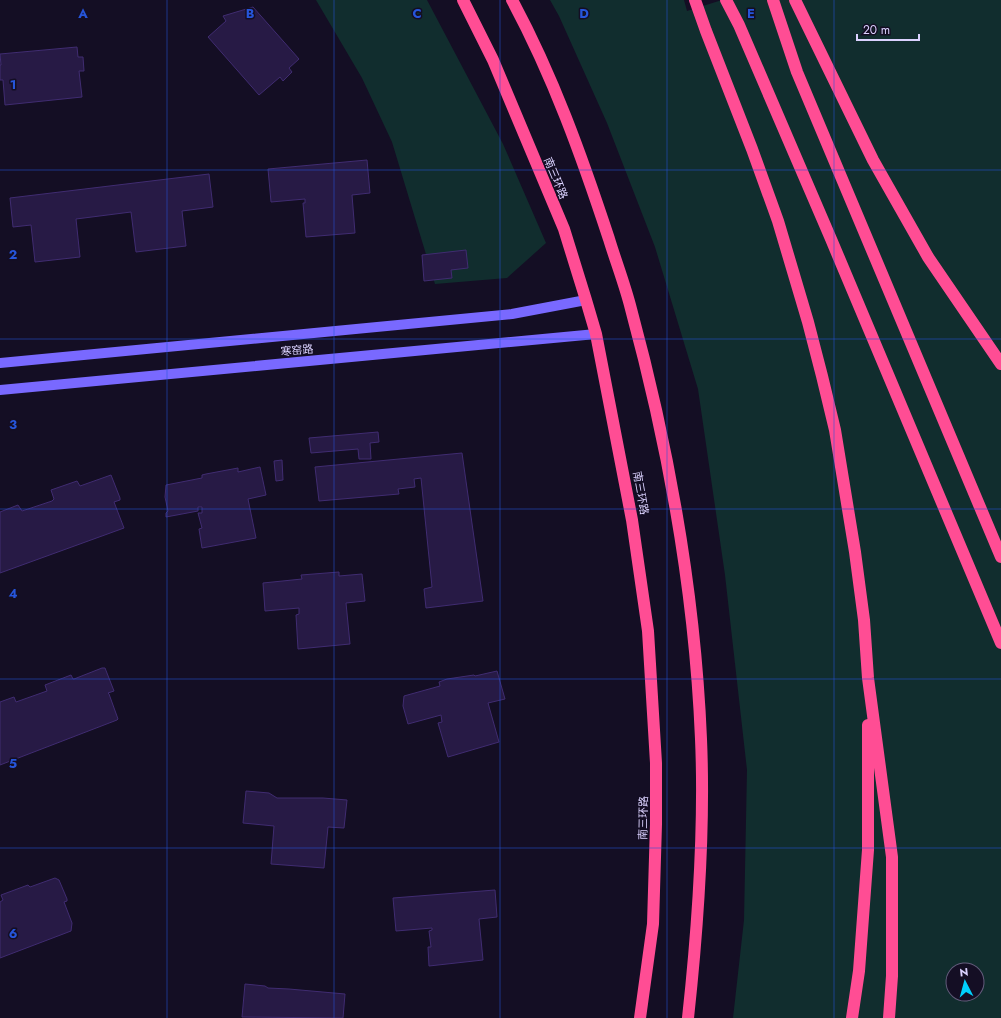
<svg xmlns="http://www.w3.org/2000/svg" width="1001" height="1018" font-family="Jost,'Noto Sans SC',sans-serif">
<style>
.green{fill:#112d2e;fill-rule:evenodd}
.building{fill:#271a45;stroke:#402c71}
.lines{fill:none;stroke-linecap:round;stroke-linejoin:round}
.secondary{stroke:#7969ff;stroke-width:10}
.highway{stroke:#ff4d94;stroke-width:12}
.grid{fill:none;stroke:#2655da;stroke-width:1;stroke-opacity:0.55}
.labels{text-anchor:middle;stroke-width:3;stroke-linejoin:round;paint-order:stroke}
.street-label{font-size:11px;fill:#dbd2ff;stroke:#140e24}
.grid-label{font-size:13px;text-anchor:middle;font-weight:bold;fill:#2655da;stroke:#140e24;stroke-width:3;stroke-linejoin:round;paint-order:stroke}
</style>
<rect width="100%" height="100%" fill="#140e24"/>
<g class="green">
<polygon points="316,0 427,0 503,144 546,243 507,278 435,284 392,142 362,78"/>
<path d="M550 0H684L687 11 722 0H1001V1018H733L744 920 747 770 725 575 698 389 655 247 607 123 559 16ZM953 970H977V994H953Z"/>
</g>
<g class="building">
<polygon points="253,7 299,59 289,68 292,72 283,81 280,77 259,95 208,37 226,21 223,16"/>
<polygon points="77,47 78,57 83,57 84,71 79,71 82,97 5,105 3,80 0,80 0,65 1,65 0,54"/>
<polygon points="367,160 370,193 352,195 355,233 306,237 303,203 305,203 305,199 271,202 268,169"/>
<polygon points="209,174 213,207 182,211 186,246 136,252 131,212 76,219 80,257 35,262 31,225 13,227 10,198"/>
<polygon points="466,250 468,268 451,270 452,278 424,281 422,255"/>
<polygon points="378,432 379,442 370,443 371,459 359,459 358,449 311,453 309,438"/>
<polygon points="462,453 483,601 426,608 424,589 432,587 421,478 414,479 415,487 398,489 399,494 319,501 315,467"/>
<polygon points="282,460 283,480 276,481 274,461"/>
<polygon points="260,467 266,495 248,499 256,538 202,548 199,529 202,528 198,513 202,513 202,507 198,507 198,511 166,517 166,513 168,511 165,497 166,485 202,478 202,475 206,474 238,468 238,472"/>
<polygon points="111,475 120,498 120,500 114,502 124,528 0,573 0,512 18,505 22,511 52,501 54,499 51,490 77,481 80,486"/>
<polygon points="339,572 339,576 362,574 365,601 346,603 350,644 298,649 296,615 299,614 299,608 265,611 263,583 302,579 301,575"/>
<polygon points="102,668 105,668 114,691 108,693 109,694 118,719 117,720 0,765 0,702 14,697 16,702 47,691 45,685 71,675 73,679 74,679"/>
<polygon points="497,671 505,699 488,703 499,742 448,757 438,723 442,722 441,715 408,724 403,706 404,696 440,686 439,682 447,679 474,675 475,676"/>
<polygon points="246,791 269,793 277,798 323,798 347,800 344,828 328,827 324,868 271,864 274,826 243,823"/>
<polygon points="55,878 59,880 67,899 67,901 64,902 72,923 71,931 0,958 0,902 3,900 1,895 28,885 30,887"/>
<polygon points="495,890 497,917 479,919 483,960 429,966 428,947 431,947 429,931 432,930 432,928 396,931 393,898"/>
<polygon points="245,984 265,986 268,988 289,989 345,994 343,1018 242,1017"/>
</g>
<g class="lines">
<g class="secondary">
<polyline points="0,363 512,314 586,300"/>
<polyline points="0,390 596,334"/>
</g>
<g class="highway">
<polyline points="463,0 493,60 564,229 586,300 596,334 632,520 648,631 656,763 656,824 653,924 640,1018"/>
<path d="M512 0C553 76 582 157 609 239 616 262 625 285 631 309 669 449 695 594 701 739 705 832 698 926 688 1018"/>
<polyline points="695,0 706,31 752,149 778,221 808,322 822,376 835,430 855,552 864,620 868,678 892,857 892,976 889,1018"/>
<polyline points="726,0 739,25 831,239 1001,643"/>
<polyline points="773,0 797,72 1001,557"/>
<polyline points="795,0 873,160 928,257 1001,364"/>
<polyline points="852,1018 859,971 868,850 868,725"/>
</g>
</g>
<path class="grid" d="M167 0V1018M334 0V1018M500 0V1018M667 0V1018M834 0V1018M0 170H1001M0 339H1001M0 509H1001M0 679H1001M0 848H1001"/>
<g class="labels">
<g class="street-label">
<text transform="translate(556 178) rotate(67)" y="4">南三环路</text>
<text transform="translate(297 350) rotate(-5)" y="4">寒窑路</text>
<text transform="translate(641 493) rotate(80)" y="4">南三环路</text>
<text transform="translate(643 818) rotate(-89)" y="4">南三环路</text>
</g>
</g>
<g class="grid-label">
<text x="83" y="18">A</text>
<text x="250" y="18">B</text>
<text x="417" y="18">C</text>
<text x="584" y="18">D</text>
<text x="751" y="18">E</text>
<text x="13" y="89">1</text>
<text x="13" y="259">2</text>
<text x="13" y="429">3</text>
<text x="13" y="598">4</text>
<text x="13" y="768">5</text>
<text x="13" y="938">6</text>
</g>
<g transform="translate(965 982) rotate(354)"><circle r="19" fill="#140e24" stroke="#645c7c"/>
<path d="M0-3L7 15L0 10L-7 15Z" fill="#00cffc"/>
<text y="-6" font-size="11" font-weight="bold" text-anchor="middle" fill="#dbd2ff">N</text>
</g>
<path d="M857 34v6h62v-6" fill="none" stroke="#dbd2ff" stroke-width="2"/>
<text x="863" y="34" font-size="12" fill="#dbd2ff" stroke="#140e24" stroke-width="3" paint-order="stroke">20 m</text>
</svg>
